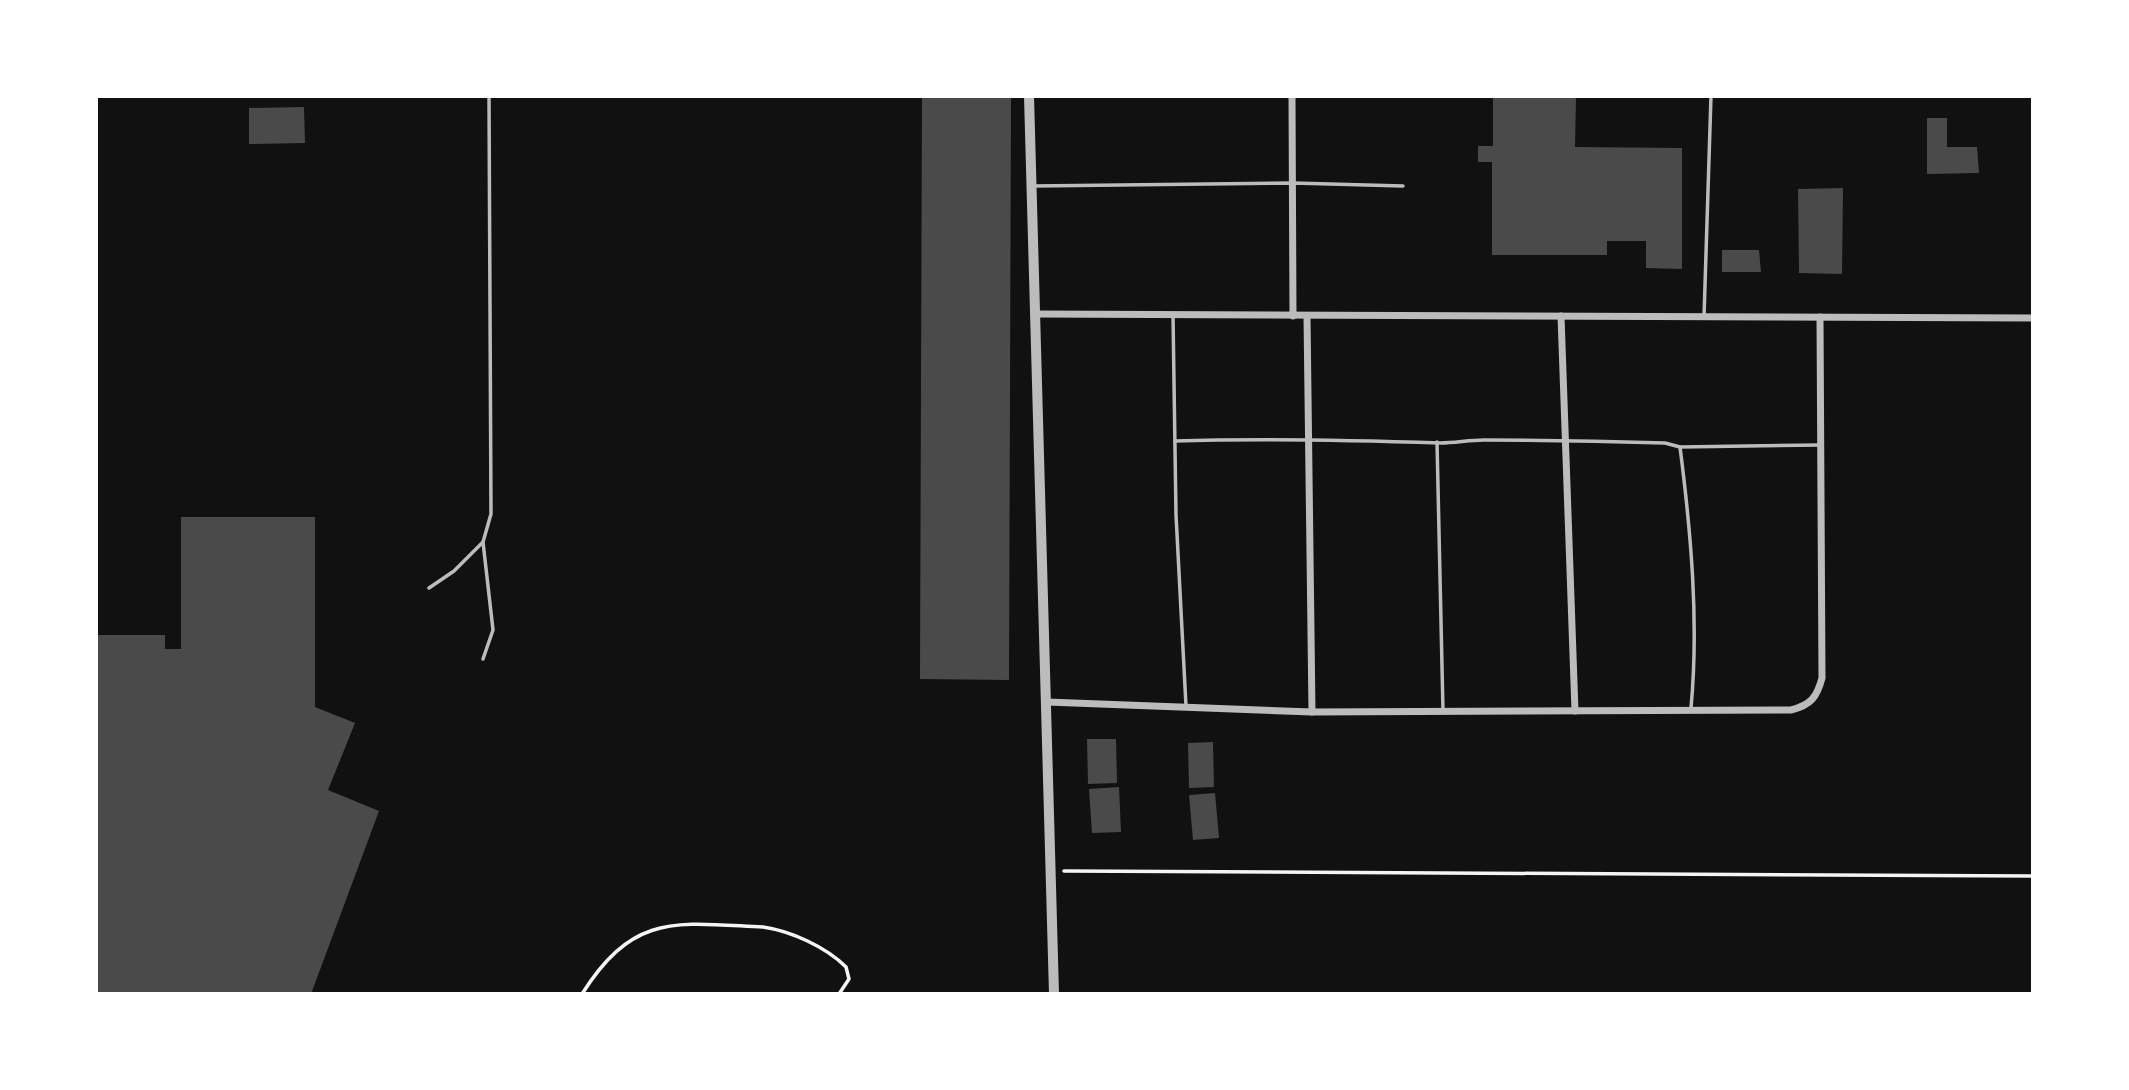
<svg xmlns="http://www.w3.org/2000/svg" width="2129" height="1090" font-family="Helvetica,sans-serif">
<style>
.building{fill:#4a4a4a}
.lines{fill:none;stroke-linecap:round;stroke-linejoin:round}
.path{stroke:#f5f5f5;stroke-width:3.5}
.service{stroke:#bcbcbc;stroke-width:3.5}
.minor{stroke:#bcbcbc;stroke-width:7}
.tertiary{stroke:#bcbcbc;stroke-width:10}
</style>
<rect width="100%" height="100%" fill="#111"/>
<g class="building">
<polygon points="922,96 1011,96 1009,680 920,679"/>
<polygon points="1493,96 1576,96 1575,147 1682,148 1682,269 1646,268 1646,241 1607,241 1607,255 1492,255 1492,162 1478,162 1478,146 1493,146"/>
<polygon points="304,107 305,143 249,144 249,108"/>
<polygon points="1927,118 1947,118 1947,147 1977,147 1979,173 1927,174"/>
<polygon points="1843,188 1842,274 1799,273 1798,189"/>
<polygon points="1722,250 1759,250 1761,272 1722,272"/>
<polygon points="181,517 315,517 315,707 355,723 328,790 379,811 311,994 96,994 96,635 165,635 165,649 181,649"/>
<polygon points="1087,739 1116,739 1117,783 1088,784"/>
<polygon points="1213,742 1214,787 1189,788 1188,743"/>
<polygon points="1119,787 1121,832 1092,833 1089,789"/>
<polygon points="1215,793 1219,838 1193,840 1189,795"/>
</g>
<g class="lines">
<g class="path">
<polyline points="1064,871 2033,876"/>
<path d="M582 994C634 912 676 923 763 927 791 931 826 947 846 967L849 979 839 994"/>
</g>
<g class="service">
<polyline points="1033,186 1293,183 1403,186"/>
<polyline points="1173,315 1176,515 1186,706"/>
<polyline points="1704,317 1711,96"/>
<path d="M1175 441C1264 438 1352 440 1441 443 1455 443 1469 440 1484 440 1544 440 1604 441 1665 443L1680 447 1820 445"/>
<polyline points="1437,442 1443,711"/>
<path d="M1680 447C1691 533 1699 622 1691 708"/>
<polyline points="483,542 493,630 483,659"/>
<polyline points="429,588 454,571 483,542 491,514 489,96"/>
</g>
<g class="minor">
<polyline points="1292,96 1293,316"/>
<polyline points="1035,314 2033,318"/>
<polyline points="1307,316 1312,712"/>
<polyline points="1561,316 1575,711"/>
<path d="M1047 702 1312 712 1791 710C1811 705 1817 697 1822 678L1820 317"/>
</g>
<polyline class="tertiary" points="1029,96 1054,994"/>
</g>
<rect width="2129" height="1090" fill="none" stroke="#ffffff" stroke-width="196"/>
</svg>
